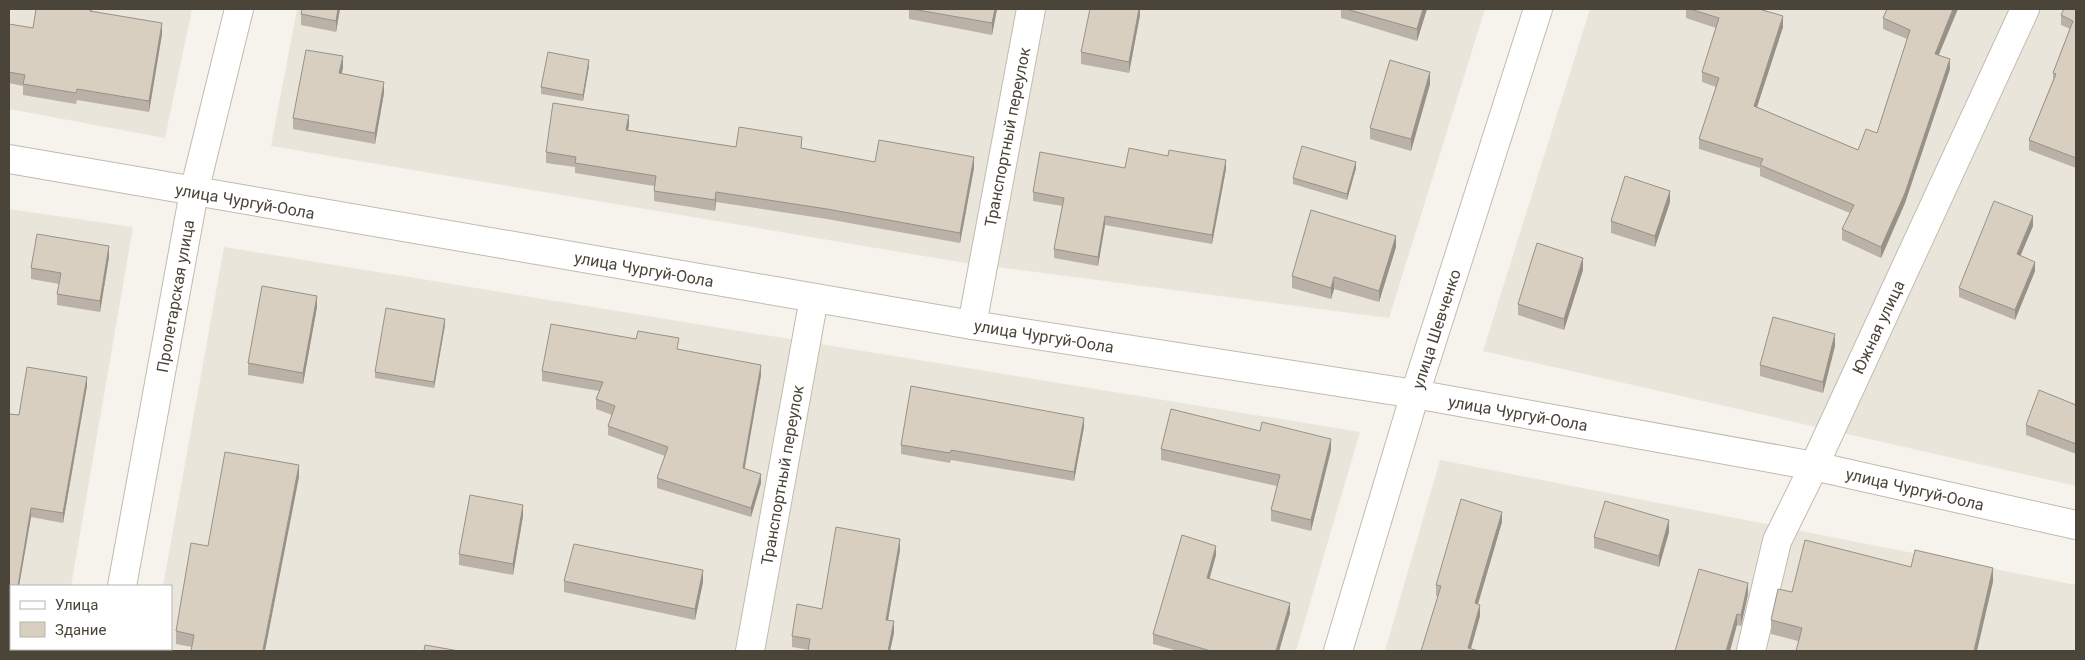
<svg xmlns="http://www.w3.org/2000/svg" width="2085" height="660" font-family="Roboto,sans-serif">
<style>
.residential{fill:#eae5da}
.lines{fill:none;stroke-linecap:round;stroke-linejoin:round}
.minor-casing{stroke:#c2bbae;stroke-width:30}
.minor{stroke:#fff;stroke-width:28}
.wall{fill:#bab2a6}
.shaded-wall{fill:#979187}
.building{fill:#d8cfc1;stroke:#979187}
.labels{text-anchor:middle;stroke-width:4.5;stroke-linejoin:round;paint-order:stroke}
.street-label{font-size:16px;fill:#4b4439;stroke:#fff}
</style>
<rect width="100%" height="100%" fill="#f6f3ec"/>
<g class="residential">
<polygon points="9,9 192,9 165,138 9,109"/>
<polygon points="297,9 1485,9 1389,318 959,262 271,146"/>
<polygon points="1590,9 2076,9 2076,486 1483,351"/>
<polygon points="9,209 133,227 71,586 11,586 11,649 60,649 60,651 9,651"/>
<polygon points="224,247 1360,432 1296,651 152,651 152,649 171,649 171,586 163,586"/>
<polygon points="1440,460 2076,585 2076,651 1385,651"/>
</g>
<g class="lines">
<g class="minor-casing">
<g id="minor">
<polyline points="9,159 972,325 1415,394 1814,466 2076,525"/>
<polyline points="972,325 1031,9"/>
<polyline points="122,586 194,192 239,9"/>
<polyline points="111,651 111,649"/>
<polyline points="750,651 814,298"/>
<polyline points="1338,651 1415,394 1538,9"/>
<polyline points="1751,651 1777,541 1814,466 2025,9"/>
</g>
</g>
<use href="#minor" class="minor"/>
</g>
<g class="wall">
<polygon points="92,9 92,11 162,34 149,112 77,100 76,104 23,95 23,86 9,83 9,24 33,28"/>
<polygon points="302,9 340,9 336,32 301,25 301,14"/>
<polygon points="909,9 997,9 992,35 909,19"/>
<polygon points="1140,9 1140,15 1129,73 1081,64 1081,52"/>
<polygon points="1341,9 1427,9 1417,41 1341,18"/>
<polygon points="1686,9 1759,9 1783,27 1757,107 1858,150 1877,133 1907,39 1883,29 1883,18 1887,9 1938,55 1950,69 1905,203 1881,258 1842,240 1842,229 1850,213 1760,176 1760,168 1699,149 1699,139 1716,87 1702,82 1702,72 1716,28 1686,18"/>
<polygon points="2076,9 2076,168 2029,150 2029,140 2053,80 2053,73 2070,29 2061,25 2061,15"/>
<polygon points="589,66 583,101 541,94 541,87"/>
<polygon points="343,68 341,74 384,93 375,144 293,129 293,118"/>
<polygon points="1430,84 1411,151 1370,139 1370,128"/>
<polygon points="629,125 628,130 736,147 802,148 875,162 974,168 960,243 827,219 716,202 715,211 654,201 654,186 575,173 575,167 546,163 546,152"/>
<polygon points="1125,168 1226,169 1212,244 1105,225 1098,266 1054,258 1054,249 1062,206 1033,201 1033,192"/>
<polygon points="1356,168 1347,200 1293,184 1293,178"/>
<polygon points="1670,202 1655,247 1611,233 1611,221"/>
<polygon points="2033,226 2020,256 2035,271 2015,320 1959,297 1959,288"/>
<polygon points="1396,247 1379,302 1334,289 1331,299 1292,288 1292,276"/>
<polygon points="109,257 100,312 57,305 57,294 59,284 31,279 31,268"/>
<polygon points="1583,270 1564,330 1518,315 1518,304"/>
<polygon points="317,307 303,384 248,375 248,363"/>
<polygon points="445,325 434,388 375,378 375,372"/>
<polygon points="1835,346 1823,393 1760,376 1760,365"/>
<polygon points="679,350 761,375 744,468 761,483 751,517 657,488 657,478 665,456 608,435 608,426 612,415 596,409 596,399 599,391 542,381 542,371"/>
<polygon points="27,367 87,377 87,386 63,523 31,517 19,586 11,586 11,651 9,651 9,414 19,415"/>
<polygon points="2076,405 2076,454 2026,435 2026,425"/>
<polygon points="1084,427 1074,481 951,460 950,463 901,454 901,445"/>
<polygon points="1161,449 1331,450 1311,531 1271,521 1271,510 1277,486 1161,460"/>
<polygon points="299,477 192,647 176,644 176,631 208,546"/>
<polygon points="523,516 513,575 459,565 459,554"/>
<polygon points="1502,522 1478,604 1480,616 1471,649 1421,651 1438,596 1436,596 1436,585"/>
<polygon points="1669,532 1659,567 1594,548 1594,537"/>
<polygon points="900,550 888,621 894,633 890,651 808,651 809,650 792,647 792,636 822,609"/>
<polygon points="1216,555 1209,579 1290,613 1279,651 1178,651 1153,644 1153,634"/>
<polygon points="1911,567 1993,582 1798,641 1771,634 1771,620 1792,592"/>
<polygon points="564,581 703,582 695,620 564,592"/>
<polygon points="1748,594 1741,626 1737,625 1675,651"/>
</g>
<g class="shaded-wall">
<polygon points="338,9 340,9 336,32 336,21"/>
<polygon points="995,9 997,9 992,35 992,23"/>
<polygon points="1139,9 1140,9 1140,15 1129,73 1129,62"/>
<polygon points="1423,9 1427,9 1417,41 1417,29"/>
<polygon points="1953,9 1958,9 1935,64 1935,54"/>
<polygon points="1783,16 1783,27 1754,116 1754,106"/>
<polygon points="162,23 162,34 149,112 149,101"/>
<polygon points="343,56 343,68 339,85 339,73"/>
<polygon points="1950,59 1950,69 1905,203 1881,258 1881,247"/>
<polygon points="589,60 589,66 583,101 583,95"/>
<polygon points="1430,72 1430,84 1411,151 1411,139"/>
<polygon points="384,82 384,93 375,144 375,133"/>
<polygon points="629,115 629,125 626,141 626,130"/>
<polygon points="974,157 974,168 960,243 960,233"/>
<polygon points="1226,160 1226,169 1212,244 1212,235"/>
<polygon points="1356,162 1356,168 1347,200 1347,194"/>
<polygon points="1670,191 1670,202 1655,247 1655,236"/>
<polygon points="716,192 716,202 715,211 715,200"/>
<polygon points="1105,216 1105,225 1098,266 1098,257"/>
<polygon points="2033,216 2033,226 2017,264 2017,254"/>
<polygon points="1396,236 1396,247 1379,302 1379,291"/>
<polygon points="109,246 109,257 100,312 100,301"/>
<polygon points="1583,258 1583,270 1564,330 1564,319"/>
<polygon points="2035,262 2035,271 2015,320 2015,310"/>
<polygon points="1334,277 1334,289 1331,299 1331,288"/>
<polygon points="317,296 317,307 303,384 303,373"/>
<polygon points="445,319 445,325 434,388 434,382"/>
<polygon points="1835,334 1835,346 1823,393 1823,382"/>
<polygon points="761,365 761,375 743,478 743,468"/>
<polygon points="87,377 87,386 63,523 63,513"/>
<polygon points="1084,418 1084,427 1074,481 1074,472"/>
<polygon points="1331,439 1331,450 1311,531 1311,520"/>
<polygon points="299,465 299,477 265,651 263,651"/>
<polygon points="761,474 761,483 751,517 751,508"/>
<polygon points="523,505 523,516 513,575 513,564"/>
<polygon points="31,508 31,517 19,586 18,586"/>
<polygon points="1502,512 1502,522 1475,614 1475,603"/>
<polygon points="1669,520 1669,532 1659,567 1659,556"/>
<polygon points="900,539 900,550 886,631 886,620"/>
<polygon points="1216,546 1216,555 1207,588 1207,578"/>
<polygon points="1993,568 1993,582 1977,651 1974,651"/>
<polygon points="703,570 703,582 695,620 695,609"/>
<polygon points="1748,583 1748,594 1741,626 1741,615"/>
<polygon points="1290,603 1290,613 1279,651 1276,651"/>
<polygon points="1480,605 1480,616 1470,651 1468,648"/>
<polygon points="1737,614 1737,625 1730,651 1726,651"/>
<polygon points="894,621 894,633 890,651 888,651"/>
<polygon points="11,640 11,651 9,651"/>
</g>
<g class="building">
<polygon points="36,9 91,9 90,11 162,23 149,101 77,89 76,93 23,84 25,75 9,72 9,24 33,28"/>
<polygon points="302,9 338,9 336,21 301,14"/>
<polygon points="912,9 995,9 992,23"/>
<polygon points="1090,9 1139,9 1129,62 1081,52"/>
<polygon points="1346,9 1423,9 1417,29"/>
<polygon points="1690,9 1759,9 1783,16 1754,106 1858,150 1866,129 1877,133 1910,30 1883,18 1887,9 1953,9 1935,54 1950,59 1905,193 1881,247 1842,229 1854,205 1760,165 1763,159 1699,139 1719,78 1702,72 1719,18"/>
<polygon points="2064,9 2076,9 2076,158 2029,140 2056,74 2053,73 2073,21 2061,15"/>
<polygon points="306,50 343,56 339,73 384,82 375,133 293,118"/>
<polygon points="548,52 589,60 583,95 541,87"/>
<polygon points="1390,60 1430,72 1411,139 1370,128"/>
<polygon points="553,103 629,115 626,130 736,147 739,127 802,137 801,148 875,162 879,140 974,157 960,233 827,209 716,192 715,200 654,191 656,176 575,163 576,157 546,152"/>
<polygon points="1302,146 1356,162 1347,194 1293,178"/>
<polygon points="1129,148 1168,156 1169,150 1226,160 1212,235 1105,216 1098,257 1054,249 1064,198 1033,192 1040,152 1125,168"/>
<polygon points="1625,176 1670,191 1655,236 1611,221"/>
<polygon points="1994,201 2033,216 2017,254 2035,262 2015,310 1959,288"/>
<polygon points="1311,210 1396,236 1379,291 1334,277 1331,288 1292,276"/>
<polygon points="37,234 109,246 100,301 57,294 61,273 31,268"/>
<polygon points="1537,243 1583,258 1564,319 1518,304"/>
<polygon points="262,286 317,296 303,373 248,363"/>
<polygon points="386,308 445,319 434,382 375,372"/>
<polygon points="1773,317 1835,334 1823,382 1760,365"/>
<polygon points="551,324 636,339 638,331 679,338 677,349 761,365 743,468 761,474 751,508 657,478 668,447 608,426 615,406 596,399 603,382 542,371"/>
<polygon points="27,367 87,377 63,513 31,508 18,586 11,586 11,640 9,651 9,414 19,415"/>
<polygon points="911,386 1084,418 1074,472 951,450 950,453 901,445"/>
<polygon points="2039,390 2076,405 2076,444 2026,425"/>
<polygon points="1171,409 1260,431 1262,422 1331,439 1311,520 1271,510 1280,475 1161,449"/>
<polygon points="225,452 299,465 263,650 268,651 191,651 194,635 176,631 191,543 208,546"/>
<polygon points="470,495 523,505 513,564 459,554"/>
<polygon points="1461,499 1502,512 1475,603 1480,605 1468,648 1479,651 1421,651 1441,586 1436,585"/>
<polygon points="1605,501 1669,520 1659,556 1594,537"/>
<polygon points="836,527 900,539 886,620 894,621 888,651 808,651 810,639 792,636 797,604 822,609"/>
<polygon points="1182,535 1216,546 1207,578 1290,603 1276,651 1211,651 1153,634"/>
<polygon points="1805,540 1911,567 1915,550 1993,568 1974,651 1796,651 1802,628 1771,620 1778,589 1792,592"/>
<polygon points="574,544 703,570 695,609 564,581"/>
<polygon points="1699,569 1748,583 1741,615 1737,614 1726,651 1675,651"/>
<polygon points="425,645 459,651 424,651"/>
</g>
<g class="labels">
<g class="street-label">
<text transform="translate(1007 137) rotate(-79)" y="6">Транспортный переулок</text>
<text transform="translate(245 201) rotate(10)" y="6">улица Чургуй-Оола</text>
<text transform="translate(644 269) rotate(10)" y="6">улица Чургуй-Оола</text>
<text transform="translate(175 296) rotate(-80)" y="6">Пролетарская улица</text>
<text transform="translate(1878 327) rotate(-65)" y="6">Южная улица</text>
<text transform="translate(1436 329) rotate(-72)" y="6">улица Шевченко</text>
<text transform="translate(1044 336) rotate(9)" y="6">улица Чургуй-Оола</text>
<text transform="translate(1518 413) rotate(10)" y="6">улица Чургуй-Оола</text>
<text transform="translate(782 475) rotate(-80)" y="6">Транспортный переулок</text>
<text transform="translate(1915 489) rotate(13)" y="6">улица Чургуй-Оола</text>
</g>
</g>
<rect width="2085" height="660" fill="none" stroke="#4b4439" stroke-width="20"/>
<rect x="10" y="585" width="162" height="65" fill="#ffffff" stroke="#b7b4b0"/>
<rect x="20" y="601" width="25" height="8" fill="#ffffff" stroke="#b7b4b0"/>
<text x="55" y="610" font-size="15" fill="#4b4439">Улица</text>
<rect x="20" y="622" width="25" height="15" fill="#d8cfc1" stroke="#b7b4b0"/>
<text x="55" y="635" font-size="15" fill="#4b4439">Здание</text>
</svg>
